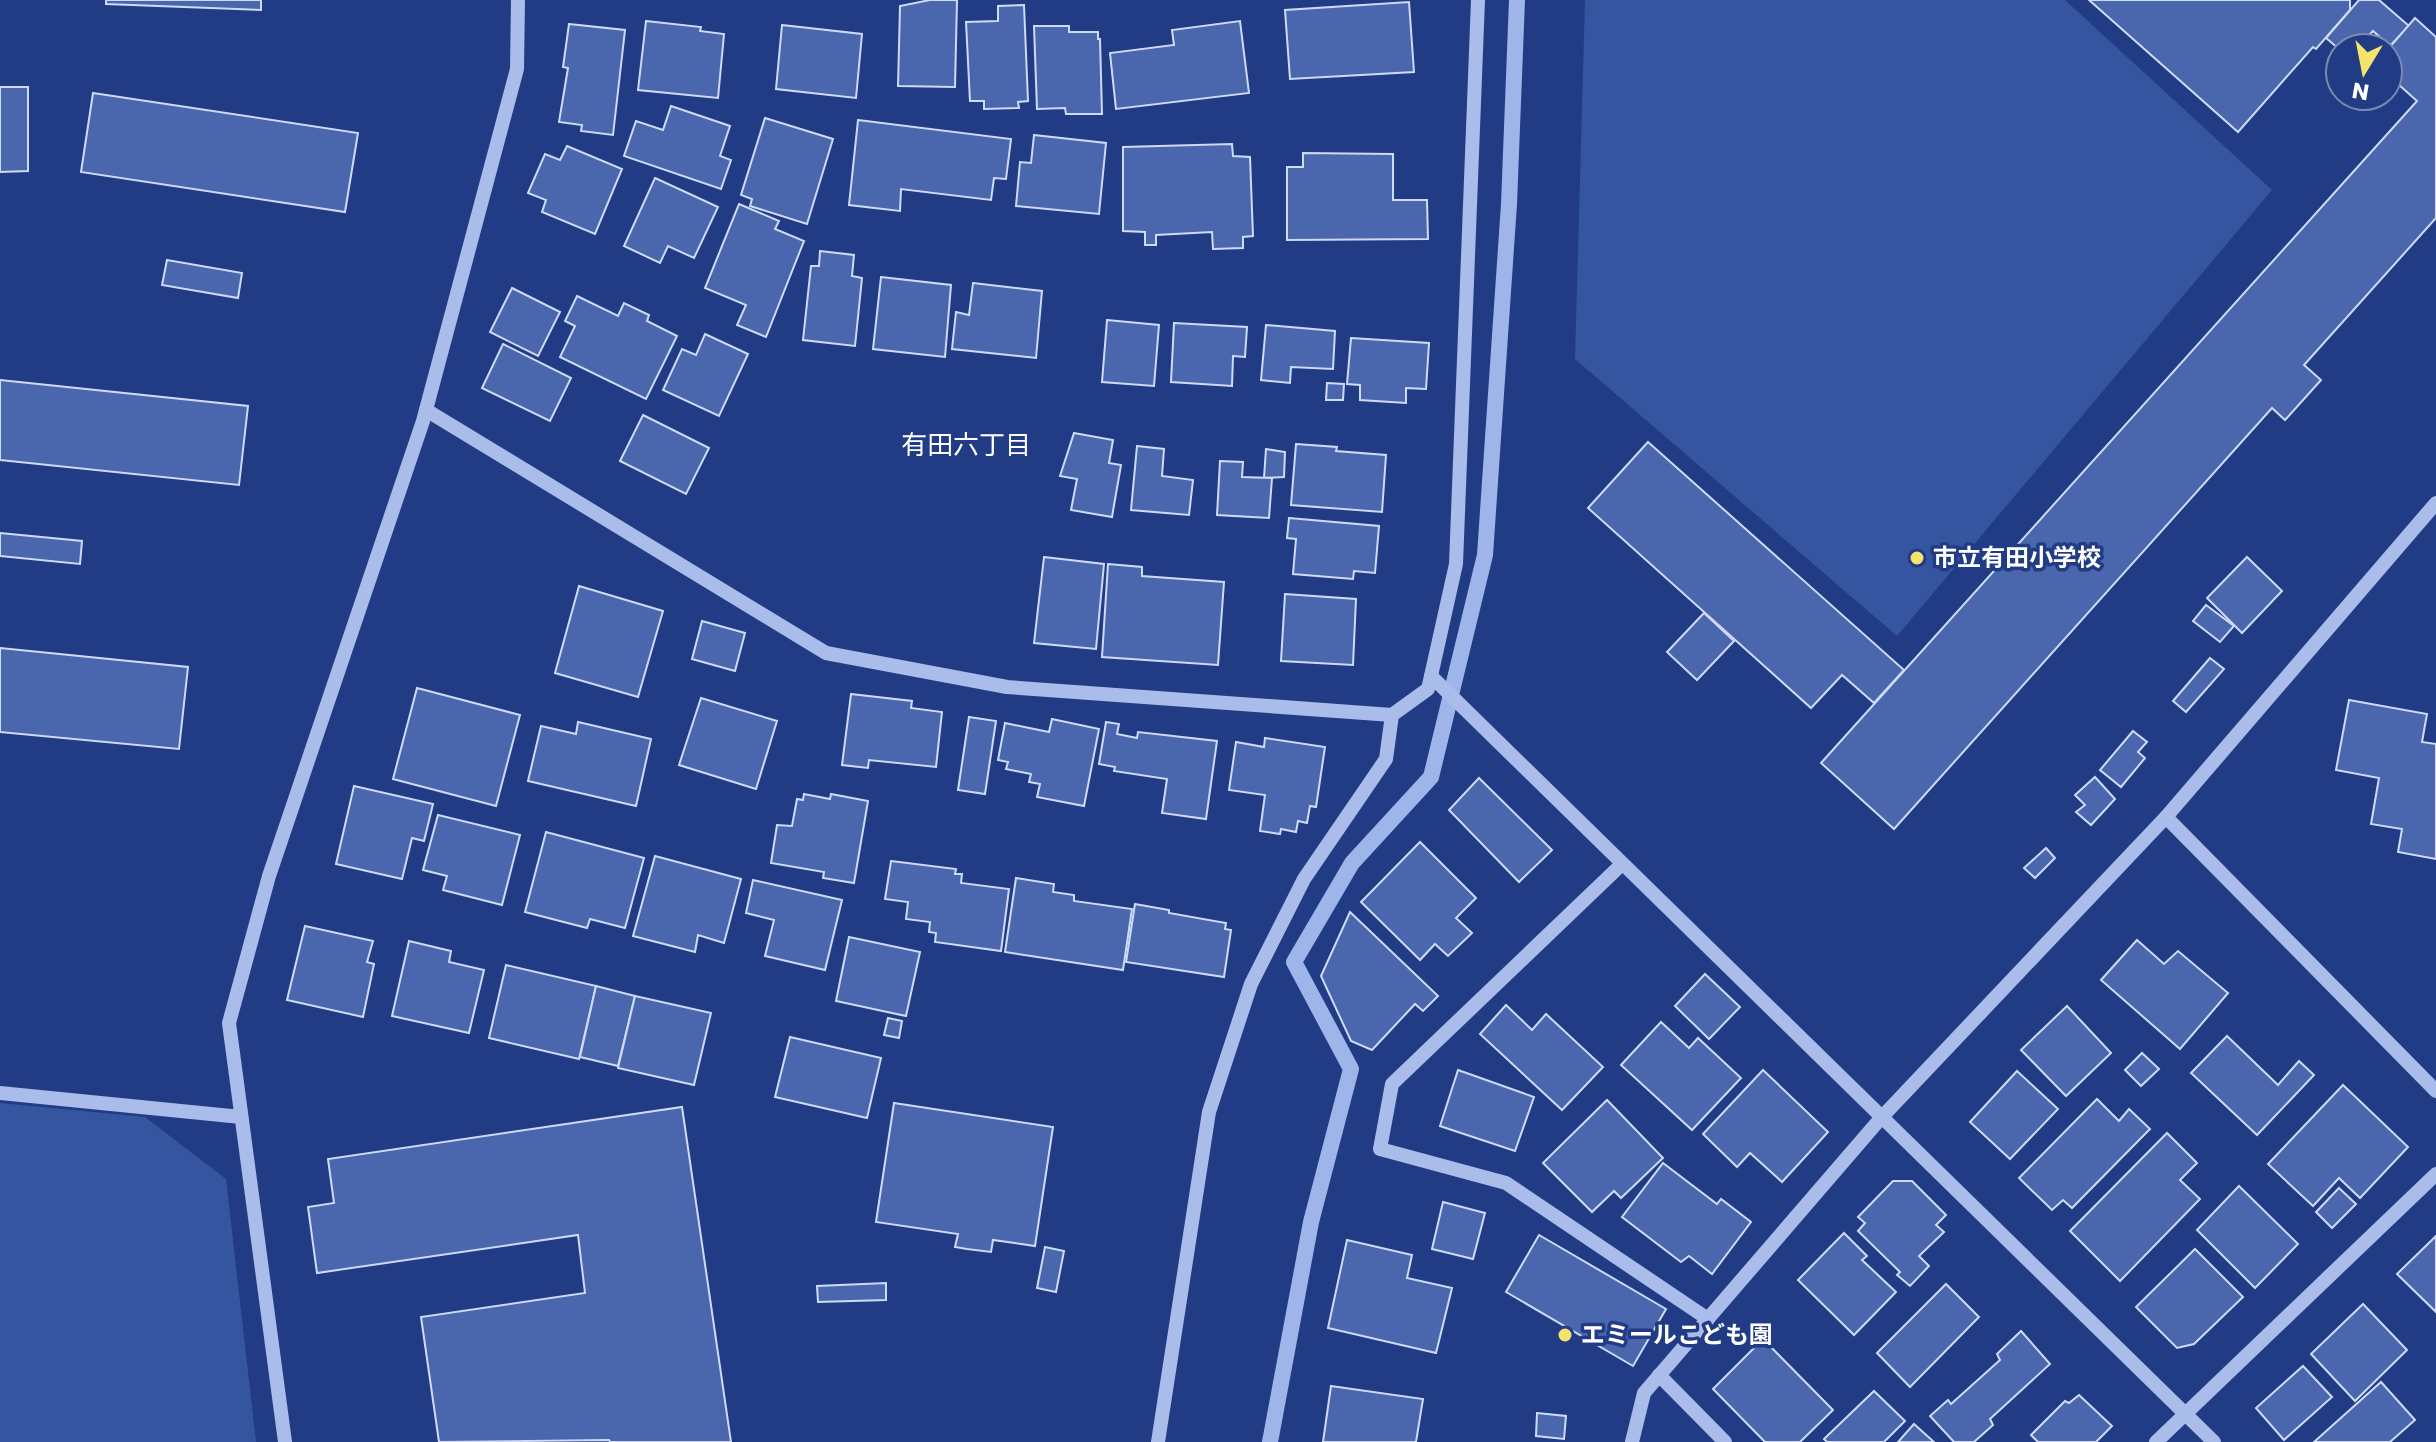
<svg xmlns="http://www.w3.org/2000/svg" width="2436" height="1442" font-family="Poppins,'Noto Sans JP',sans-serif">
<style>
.green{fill:#3555a1}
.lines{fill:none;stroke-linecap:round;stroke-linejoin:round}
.stream{stroke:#9eb5ea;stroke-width:16}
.building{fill:#4a66ac;stroke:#cedaf7;stroke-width:2}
.minor{stroke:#aabce9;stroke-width:14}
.poi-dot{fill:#f5e46b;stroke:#213c84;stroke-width:3}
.labels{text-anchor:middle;stroke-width:7;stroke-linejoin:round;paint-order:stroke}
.poi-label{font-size:24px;font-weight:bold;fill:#fff;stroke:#213c84;text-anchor:start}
.neighbourhood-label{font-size:26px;fill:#fff;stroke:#213c84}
</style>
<rect width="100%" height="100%" fill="#213c84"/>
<g class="green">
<polygon points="1585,0 2065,0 2272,190 1897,636 1575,359"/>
<polygon points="0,1103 145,1117 226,1179 256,1442 0,1442"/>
</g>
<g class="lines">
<polyline class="stream" points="1270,1442 1311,1222 1351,1069 1294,962 1352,863 1431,777 1485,555 1509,204 1517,0"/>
</g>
<g class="building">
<polygon points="106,0 261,0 261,10 106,4"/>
<polygon points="930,0 957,0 955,87 898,86 900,6"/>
<polygon points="2089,0 2350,0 2350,10 2316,49 2313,47 2238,132"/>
<polygon points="2359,0 2379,0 2409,26 2390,46 2373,31 2357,48 2340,50 2326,38"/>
<polygon points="1409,2 1414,72 1290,79 1285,10"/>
<polygon points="1024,5 1028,101 1018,102 1019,108 984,109 984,101 970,101 966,22 998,21 998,6"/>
<polygon points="2415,18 2436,37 2436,218 2304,365 2321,380 2285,420 2272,408 1894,829 1821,763 2417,101 2388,75 2388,49"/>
<polygon points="646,21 701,27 700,31 724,34 718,98 638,90"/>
<polygon points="1240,21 1249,93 1116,109 1110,53 1174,45 1172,30"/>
<polygon points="569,24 625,30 613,135 581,131 582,125 559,122 568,68 563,67"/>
<polygon points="782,25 862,34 856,98 776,89"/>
<polygon points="1034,26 1069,26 1069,32 1098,32 1098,39 1100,39 1102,114 1066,114 1065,108 1037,109"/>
<polygon points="0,87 28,87 28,171 0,172"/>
<polygon points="93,93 358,133 345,212 81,172"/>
<polygon points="671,106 730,126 720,156 731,160 721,189 624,156 636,121 663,130"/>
<polygon points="765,118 833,139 807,224 750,206 752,199 741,195"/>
<polygon points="858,120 1011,139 1006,179 994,178 991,200 901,189 900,211 849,205"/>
<polygon points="1034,135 1106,143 1099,214 1016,206 1020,162 1031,163"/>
<polygon points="1232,144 1233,156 1250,157 1253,236 1243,237 1243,248 1213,249 1212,232 1156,235 1156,245 1145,245 1145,232 1123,231 1123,147"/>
<polygon points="567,146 622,169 595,234 542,212 546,200 528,193 545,154 560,160"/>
<polygon points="1303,153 1393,154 1393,200 1427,200 1428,239 1287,240 1287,167 1303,167"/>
<polygon points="655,178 718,207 694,258 668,246 660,263 624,246"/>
<polygon points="739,204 779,221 775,229 804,241 766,337 737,325 746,305 705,288"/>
<polygon points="820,251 854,255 852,276 862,278 855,346 803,340 811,266 819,266"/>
<polygon points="167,260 242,273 238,298 162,285"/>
<polygon points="881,277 951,285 945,357 873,349"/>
<polygon points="973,283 1042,291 1036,358 952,349 956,312 969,315"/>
<polygon points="512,288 560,312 538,356 490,332"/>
<polygon points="577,296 618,316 624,303 649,315 647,321 677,336 646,399 560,357 575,326 565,321"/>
<polygon points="1107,320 1159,325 1154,386 1102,382"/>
<polygon points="1174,323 1247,327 1245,357 1233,356 1232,386 1171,382"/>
<polygon points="1266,325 1335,331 1333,369 1291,367 1290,383 1261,380"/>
<polygon points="705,334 748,354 719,416 663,390 682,349 696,355"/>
<polygon points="1351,338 1429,343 1426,389 1406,388 1406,403 1360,400 1360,385 1347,384"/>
<polygon points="503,344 571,378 550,421 482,388"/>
<polygon points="0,380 248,406 239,485 0,460"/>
<polygon points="1327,383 1344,384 1343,400 1326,400"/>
<polygon points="643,415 709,448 686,494 620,461"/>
<polygon points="1074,433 1113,440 1109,463 1121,465 1112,517 1071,510 1077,479 1060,476"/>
<polygon points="1648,442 1904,670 1874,703 1842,675 1811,708 1588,508"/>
<polygon points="1296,444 1337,447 1336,451 1386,455 1382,512 1291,505"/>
<polygon points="1137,446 1164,449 1162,476 1193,480 1189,515 1131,510"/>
<polygon points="1266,449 1285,452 1284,477 1264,478"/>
<polygon points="1220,461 1243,462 1242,477 1272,478 1269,518 1217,515"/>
<polygon points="1289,518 1379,526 1375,573 1354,571 1353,579 1293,574 1296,539 1287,538"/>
<polygon points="0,533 82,541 80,564 0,556"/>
<polygon points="1044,557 1104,564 1096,649 1034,643"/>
<polygon points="2247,557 2282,591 2242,633 2207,598"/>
<polygon points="1108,564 1142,567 1142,576 1224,582 1218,665 1102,657"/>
<polygon points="579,586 663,611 638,697 555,673"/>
<polygon points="1285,594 1356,599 1353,665 1281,661"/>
<polygon points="2206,605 2234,626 2220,642 2193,621"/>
<polygon points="1704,613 1734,641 1697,680 1667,652"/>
<polygon points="702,621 745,633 735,671 692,659"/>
<polygon points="0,648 188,667 179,749 0,732"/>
<polygon points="2210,658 2224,669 2186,712 2173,701"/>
<polygon points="417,688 520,715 496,806 393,779"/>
<polygon points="851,694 912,701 911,708 942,712 936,767 869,760 868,768 842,765"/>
<polygon points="701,698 777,721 756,789 679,765"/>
<polygon points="2349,700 2427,714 2422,742 2436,744 2436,859 2398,852 2402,829 2371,824 2379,778 2336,770"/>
<polygon points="969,717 996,721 985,794 958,790"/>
<polygon points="1052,719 1099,729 1084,806 1037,797 1040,784 1029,782 1031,774 1006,769 1008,762 998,760 1005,723 1049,732"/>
<polygon points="578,722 651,739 636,806 528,781 541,726 576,734"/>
<polygon points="1106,722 1119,724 1117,734 1137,738 1138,732 1217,741 1206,819 1162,813 1167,779 1114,771 1115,767 1099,764"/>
<polygon points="2133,731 2147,742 2138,752 2145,758 2121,787 2100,770"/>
<polygon points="1265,738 1325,747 1316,807 1310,806 1307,823 1298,821 1296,832 1281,829 1280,834 1260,831 1265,795 1229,790 1236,742 1264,747"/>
<polygon points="2095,777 2115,799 2091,825 2076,812 2085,805 2075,795"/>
<polygon points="1479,778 1552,850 1519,882 1449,810"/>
<polygon points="354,786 433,804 424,841 412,838 402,879 336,864"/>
<polygon points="804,794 830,799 831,794 868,801 854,883 823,878 824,872 771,863 777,825 792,826 797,799 803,800"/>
<polygon points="438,815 520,835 502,905 443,890 447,876 423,870"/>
<polygon points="546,832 644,858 625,928 590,919 587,928 525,912"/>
<polygon points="1420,842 1476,898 1456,918 1472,933 1448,956 1435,944 1420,960 1361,902"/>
<polygon points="2046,848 2055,858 2035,878 2024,868"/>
<polygon points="655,856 741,879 724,943 698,935 695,952 633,936"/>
<polygon points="891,861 956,869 955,874 962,874 961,883 1009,889 1001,951 935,942 936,933 929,932 930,922 906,919 908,902 885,899"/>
<polygon points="1016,878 1054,884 1053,892 1074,895 1074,901 1132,909 1123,970 1005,952"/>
<polygon points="753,880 842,900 825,970 765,956 774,920 746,913"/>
<polygon points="1135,904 1169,910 1169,913 1226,923 1225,929 1231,930 1224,977 1126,962"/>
<polygon points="1350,912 1438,996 1423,1011 1415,1004 1372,1050 1351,1041 1321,976"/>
<polygon points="305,926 373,941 367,962 374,964 363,1017 287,1000"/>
<polygon points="849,937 920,952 906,1016 836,1001"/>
<polygon points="2137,940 2164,964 2178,951 2228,993 2180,1049 2101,980"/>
<polygon points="409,941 451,951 449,962 484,970 469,1033 392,1016"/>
<polygon points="506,965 596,986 579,1059 489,1038"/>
<polygon points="1705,974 1740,1007 1709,1039 1675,1006"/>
<polygon points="596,986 635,996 618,1066 580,1057"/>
<polygon points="635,996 711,1013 694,1085 618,1068"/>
<polygon points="1506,1005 1532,1030 1546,1014 1603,1067 1562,1110 1480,1034"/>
<polygon points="2067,1006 2111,1053 2066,1096 2021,1050"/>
<polygon points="888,1018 902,1021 899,1038 884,1035"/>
<polygon points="1661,1022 1689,1048 1698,1038 1741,1078 1692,1130 1621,1065"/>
<polygon points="2227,1036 2278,1085 2299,1061 2314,1075 2257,1135 2191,1073"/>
<polygon points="790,1037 881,1058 867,1118 775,1097"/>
<polygon points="2142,1053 2159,1069 2141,1086 2125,1070"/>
<polygon points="1458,1070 1534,1097 1515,1151 1440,1126"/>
<polygon points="1763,1070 1828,1132 1782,1182 1750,1153 1737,1167 1703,1134"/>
<polygon points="2017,1071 2058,1109 2010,1159 1970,1122"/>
<polygon points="2343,1085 2408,1147 2360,1198 2339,1178 2313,1206 2268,1164"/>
<polygon points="2097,1099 2119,1121 2129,1109 2150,1129 2072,1208 2063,1200 2052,1210 2019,1178"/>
<polygon points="1607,1100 1663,1158 1621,1198 1614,1191 1592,1212 1543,1163"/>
<polygon points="894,1103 1053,1127 1035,1246 993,1240 991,1252 967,1249 955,1247 958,1234 876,1222"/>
<polygon points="682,1107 731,1442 610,1442 609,1440 439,1442 421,1317 585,1293 578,1235 317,1273 308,1207 334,1203 328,1159"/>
<polygon points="2167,1133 2197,1163 2180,1180 2200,1199 2120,1281 2070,1231"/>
<polygon points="1663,1163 1717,1204 1721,1199 1751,1222 1712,1274 1689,1256 1681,1262 1622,1217"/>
<polygon points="1893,1181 1912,1181 1946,1215 1936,1225 1944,1232 1919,1256 1929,1266 1910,1286 1897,1275 1900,1272 1858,1231 1865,1223 1858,1217"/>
<polygon points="2239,1186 2298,1244 2255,1288 2197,1230"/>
<polygon points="2339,1188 2356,1204 2332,1228 2316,1212"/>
<polygon points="1443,1202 1485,1213 1473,1259 1432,1249"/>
<polygon points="1844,1233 1867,1256 1862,1260 1896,1292 1854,1335 1798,1280"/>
<polygon points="1539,1235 1666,1309 1633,1366 1506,1292"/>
<polygon points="2436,1236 2436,1312 2397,1274"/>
<polygon points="1347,1240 1412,1255 1407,1278 1452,1288 1436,1353 1328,1328"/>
<polygon points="1045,1247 1064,1251 1056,1292 1037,1288"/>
<polygon points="2195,1249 2243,1297 2194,1344 2177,1348 2136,1307"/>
<polygon points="886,1283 886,1300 818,1302 817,1286"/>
<polygon points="1946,1284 1979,1317 1910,1387 1877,1353"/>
<polygon points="2363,1304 2407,1350 2355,1401 2311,1354"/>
<polygon points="2021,1331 2050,1364 1990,1419 1993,1425 1974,1442 1954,1442 1930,1416 1948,1400 1951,1404 2000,1360 1997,1354"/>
<polygon points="1763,1339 1833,1410 1800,1442 1765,1442 1713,1389"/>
<polygon points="2303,1366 2332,1397 2284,1440 2256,1408"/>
<polygon points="2381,1382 2415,1420 2390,1442 2314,1442"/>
<polygon points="1331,1386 1423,1399 1416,1442 1323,1442"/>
<polygon points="1874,1391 1905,1421 1884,1442 1827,1442 1824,1439"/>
<polygon points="2079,1395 2112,1426 2096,1442 2038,1442 2031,1435 2065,1401 2069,1403"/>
<polygon points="1537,1413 1566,1416 1564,1439 1536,1436"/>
<polygon points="1914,1424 1934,1442 1898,1442"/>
</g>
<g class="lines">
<g class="minor">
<polyline points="426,410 826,653 1007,687 1392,715"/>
<polyline points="1431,676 2214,1442"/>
<polyline points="2166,817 2436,1091"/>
<polyline points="1622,864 1392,1084 1380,1149 1506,1183 1708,1319"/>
<polyline points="0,1093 241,1117"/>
<polyline points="1659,1375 1725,1442"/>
<polyline points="285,1442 229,1023 269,876 423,421 517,69 518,0"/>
<polyline points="1158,1442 1209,1112 1251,984 1304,879 1386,759 1392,715 1428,689 1431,676 1456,564 1478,0"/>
<polyline points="1632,1442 1644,1393 1881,1118 2166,817 2436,503"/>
<polyline points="2156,1442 2436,1174"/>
</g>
</g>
<g class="poi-dot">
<circle cx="1917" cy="558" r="8"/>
<circle cx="1565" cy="1335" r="8"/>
</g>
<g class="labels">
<g class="poi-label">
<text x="1933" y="566">市立有田小学校</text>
<text x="1581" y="1343">エミールこども園</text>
</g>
<g class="neighbourhood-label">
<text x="966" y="454">有田六丁目</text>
</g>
</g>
<g transform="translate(2364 72) rotate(190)"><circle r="38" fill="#213c84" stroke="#7a8ab5" stroke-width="2"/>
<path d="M0-6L14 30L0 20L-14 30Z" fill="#f5e46b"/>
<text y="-12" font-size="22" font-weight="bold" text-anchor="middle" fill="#ffffff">N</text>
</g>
</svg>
